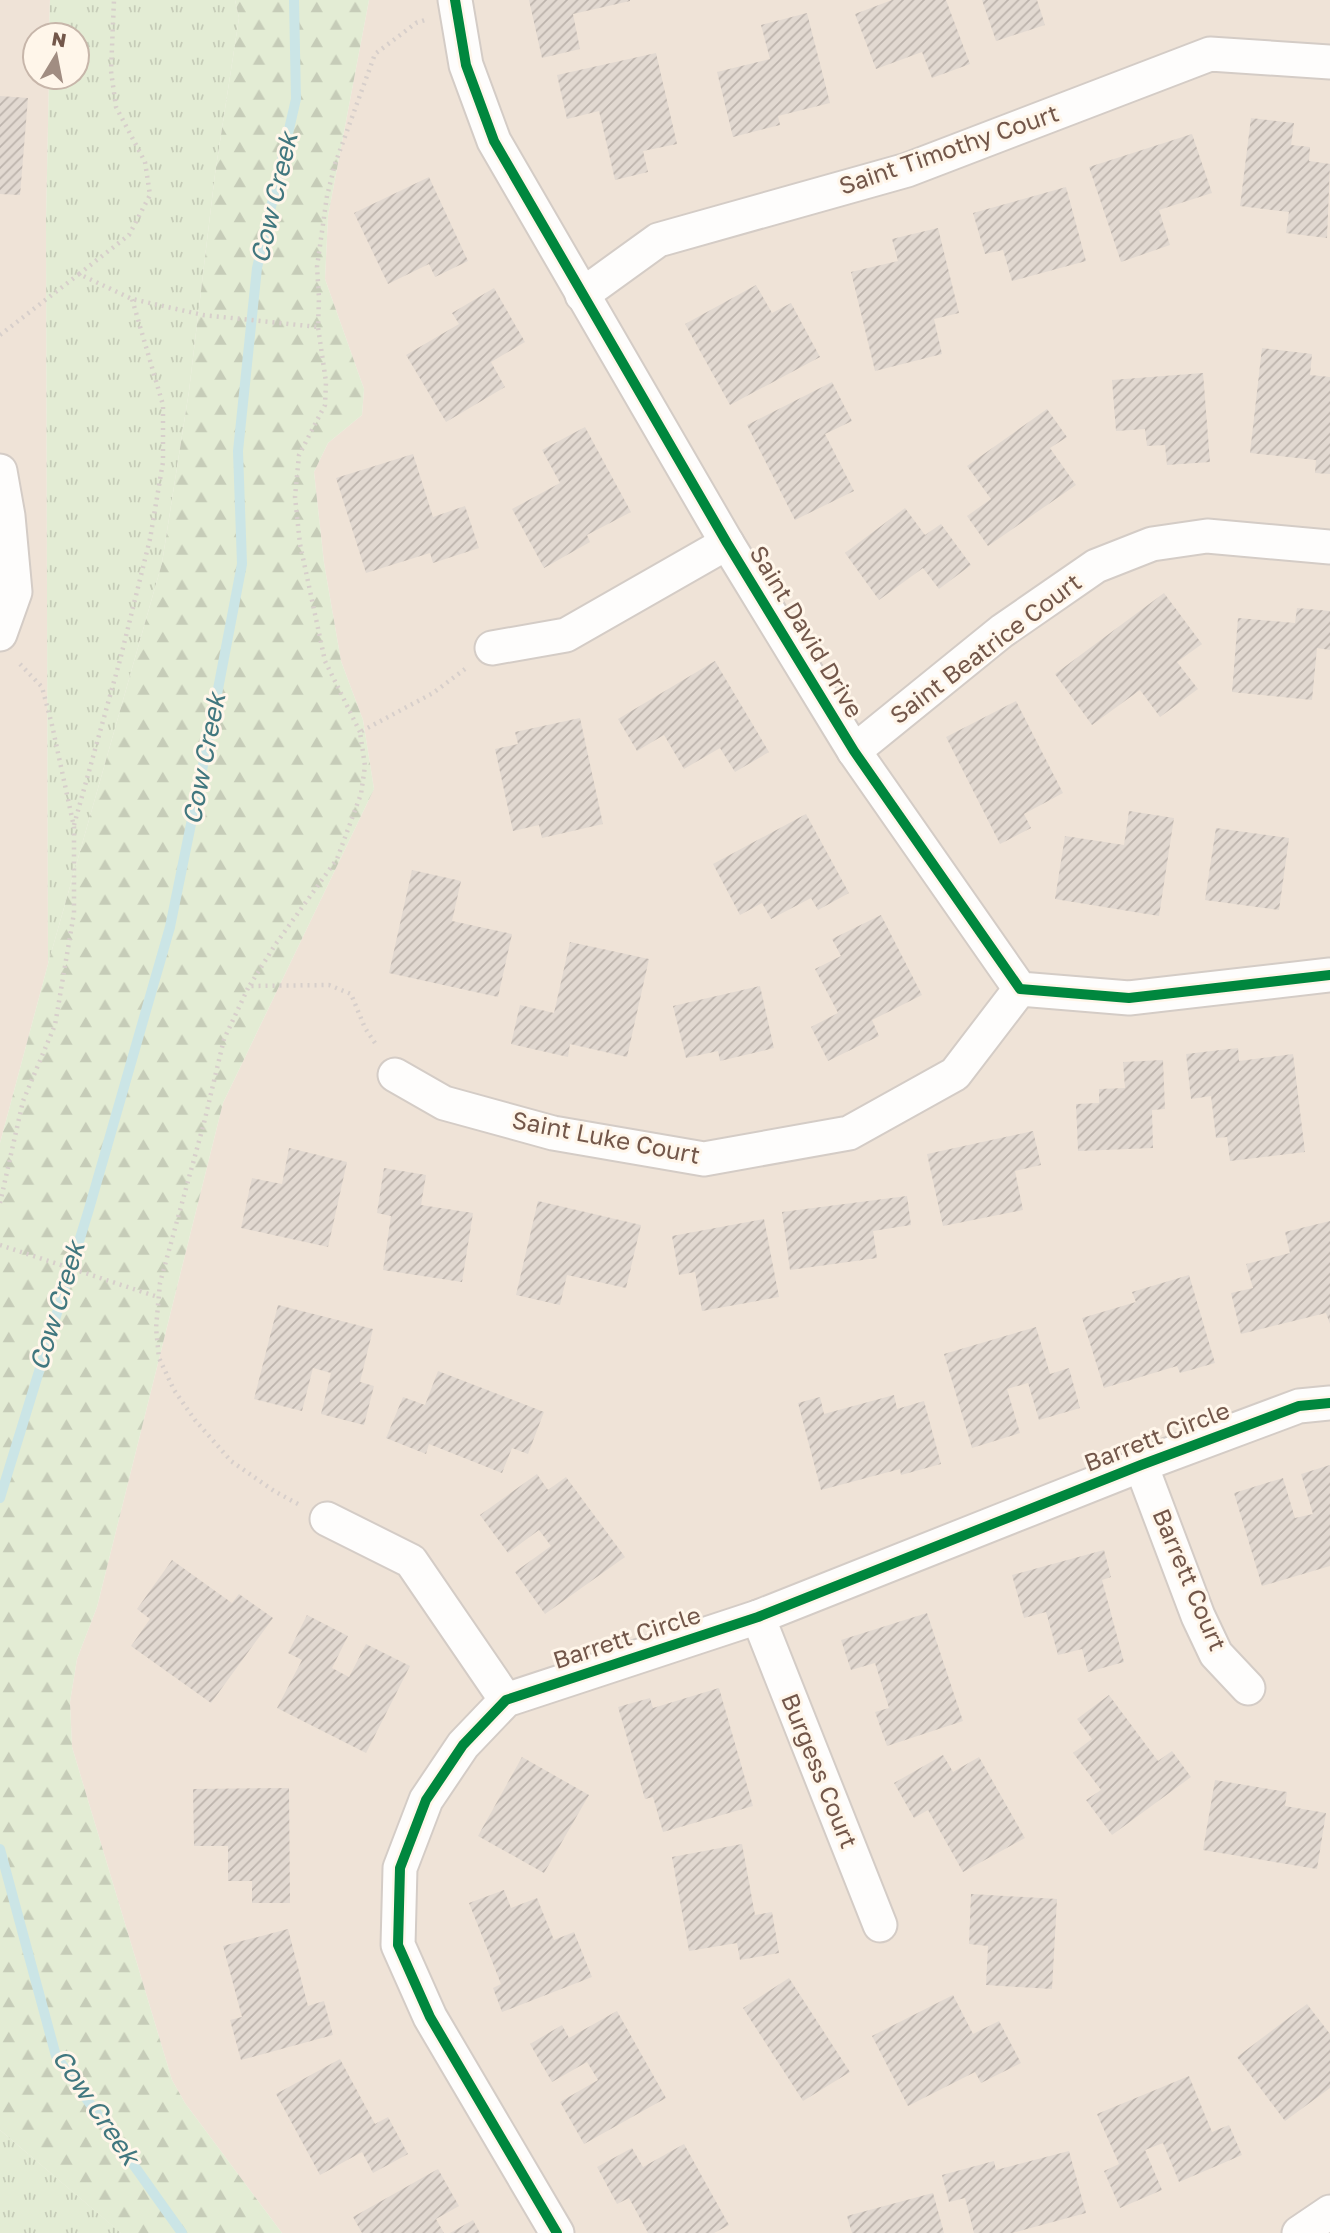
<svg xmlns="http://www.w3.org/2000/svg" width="1330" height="2233" font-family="'Golos Text',sans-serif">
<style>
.residential{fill:#efe3d7}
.grass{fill:url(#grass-tufts)}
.forest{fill:url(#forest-firs)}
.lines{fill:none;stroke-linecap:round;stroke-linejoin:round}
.stream{stroke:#cbe5e6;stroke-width:10}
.building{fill:url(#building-hatch)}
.minor-casing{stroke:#d4ccc6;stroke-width:37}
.path{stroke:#d7cfcb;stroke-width:4.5;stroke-dasharray:2 5;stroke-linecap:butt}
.minor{stroke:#fefdfc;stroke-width:33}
.cycleway-casing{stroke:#fff6ea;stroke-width:15}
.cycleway{stroke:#00873e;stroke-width:10}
.labels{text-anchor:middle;stroke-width:6;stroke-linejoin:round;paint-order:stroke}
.street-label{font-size:24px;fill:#73574a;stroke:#fff6ea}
.water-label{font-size:26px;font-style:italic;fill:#41777f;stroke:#fff6ea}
</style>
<defs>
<pattern id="grass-tufts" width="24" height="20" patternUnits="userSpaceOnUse" patternTransform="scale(1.75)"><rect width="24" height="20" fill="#e3ecd4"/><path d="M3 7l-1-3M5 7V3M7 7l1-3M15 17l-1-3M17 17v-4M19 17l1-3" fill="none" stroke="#c6ccb8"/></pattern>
<pattern id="forest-firs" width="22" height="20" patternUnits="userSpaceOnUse" patternTransform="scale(1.75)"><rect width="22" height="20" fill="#e3ecd4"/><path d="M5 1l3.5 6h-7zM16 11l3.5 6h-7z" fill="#c6ccb8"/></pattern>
<pattern id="building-hatch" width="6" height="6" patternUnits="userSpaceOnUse" patternTransform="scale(1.75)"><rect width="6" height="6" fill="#e2d9d1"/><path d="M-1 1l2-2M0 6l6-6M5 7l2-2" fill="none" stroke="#bcb3ac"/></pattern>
</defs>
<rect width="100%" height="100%" fill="#f6f0ea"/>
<g class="residential">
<polygon points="0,0 50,0 49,35 35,35 35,77 49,77 46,221 48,964 0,1143"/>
<polygon points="369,0 1330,0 1330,2233 282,2233 185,2103 172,2080 72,1747 70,1702 77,1659 97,1607 223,1103 374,789 363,720 341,661 324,563 314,472 328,443 362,415 364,389 325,279 328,216"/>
</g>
<g class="grass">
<polygon points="50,0 235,0 239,18 215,174 189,391 162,563 48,964 46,221 49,77 77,77 77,35 49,35"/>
<polygon points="0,2130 119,2231 121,2233 0,2233"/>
</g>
<polygon class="forest" points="235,0 369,0 328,216 325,279 364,389 362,415 328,443 314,472 324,563 341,661 363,720 374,789 223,1103 97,1607 77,1659 70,1702 72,1747 172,2080 185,2103 282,2233 121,2233 0,2130 0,1143 48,964 162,563 189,391 215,174 239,18"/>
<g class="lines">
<g class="stream">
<polyline points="0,1498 89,1209 170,927 209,736 242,564 238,451 257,268 296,99 294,0"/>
<polyline points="0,1849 56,2056 182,2233"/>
</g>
</g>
<g class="building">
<polygon points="529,0 630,0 630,1 573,14 580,49 542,58"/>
<polygon points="892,0 946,0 970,64 932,78 922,52 876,69 855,14"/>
<polygon points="982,0 1037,0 1045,25 996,41"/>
<polygon points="807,13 830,103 778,116 780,125 733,137 717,72 770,59 761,25"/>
<polygon points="656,53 677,144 643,151 648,172 615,180 599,111 567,119 557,75"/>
<polygon points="0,96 28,98 20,195 0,194"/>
<polygon points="1251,118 1294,123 1291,145 1310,147 1309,161 1330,164 1327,238 1286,233 1289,212 1240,206"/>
<polygon points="1192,134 1212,193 1159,210 1170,245 1121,262 1089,167"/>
<polygon points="429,177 468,261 435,277 429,264 388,284 354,213"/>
<polygon points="1066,187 1086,261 1012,281 1003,250 985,254 973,213"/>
<polygon points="938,228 959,313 934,319 942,354 875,371 851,272 898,261 892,239"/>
<polygon points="756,285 772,313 791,303 820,357 730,405 685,324"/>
<polygon points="494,288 525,342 491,362 505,387 446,422 406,355 459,324 452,313"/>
<polygon points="1262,348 1312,354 1310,375 1330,377 1330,474 1315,473 1316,460 1250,453"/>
<polygon points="1203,373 1210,462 1167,465 1165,445 1147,446 1145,429 1116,431 1112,380"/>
<polygon points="832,382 852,421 825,434 854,491 795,520 747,425"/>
<polygon points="1047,409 1067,437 1050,448 1076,485 988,546 967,516 991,499 967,466"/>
<polygon points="585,427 631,512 587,535 590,542 544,568 512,509 560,483 542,450"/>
<polygon points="413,454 433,517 465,506 479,548 433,563 430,553 366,573 336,478"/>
<polygon points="905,508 925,535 941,524 971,565 939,589 923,568 879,600 845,553"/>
<polygon points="1164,593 1202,644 1177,662 1198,689 1160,717 1140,690 1092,725 1055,674"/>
<polygon points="1297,608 1330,611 1330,650 1317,648 1312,700 1232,692 1238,618 1295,623"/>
<polygon points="715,661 769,752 735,772 720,748 684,769 664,735 637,751 618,719"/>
<polygon points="1016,701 1063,793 1024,814 1031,828 1000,844 946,737"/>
<polygon points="580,718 603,824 542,838 539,825 513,831 495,749 518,744 515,732"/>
<polygon points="1129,811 1174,818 1159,916 1055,899 1065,836 1124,845"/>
<polygon points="806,814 849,893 818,910 811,898 771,919 762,903 740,915 713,864"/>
<polygon points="1216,828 1289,838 1279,910 1205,900"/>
<polygon points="412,870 461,881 452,921 512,934 498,997 389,973"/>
<polygon points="881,915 922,995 872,1020 879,1036 828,1061 811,1027 838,1013 815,969 841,956 832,939"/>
<polygon points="570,942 649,959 627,1057 570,1044 568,1057 511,1044 520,1005 554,1013"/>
<polygon points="760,986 774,1048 720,1061 718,1051 686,1058 673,1006"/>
<polygon points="1238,1048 1239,1061 1293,1054 1305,1152 1230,1161 1227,1137 1216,1138 1211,1096 1191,1099 1186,1054"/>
<polygon points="1163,1060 1165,1109 1152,1110 1153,1148 1078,1151 1076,1104 1099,1103 1099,1089 1125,1088 1123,1062"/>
<polygon points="1033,1131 1041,1165 1015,1171 1023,1210 943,1226 927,1154"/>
<polygon points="289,1148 347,1162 328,1247 241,1228 252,1178 282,1184"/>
<polygon points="384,1168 426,1175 421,1205 473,1213 462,1282 383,1270 391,1216 377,1213"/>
<polygon points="907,1196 911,1225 873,1231 877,1258 790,1270 782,1212"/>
<polygon points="538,1201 641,1225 626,1288 567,1275 560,1305 516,1295"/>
<polygon points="764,1219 779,1297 702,1311 695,1272 679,1275 672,1236"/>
<polygon points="1330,1221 1330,1324 1326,1313 1241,1334 1231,1293 1253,1288 1246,1264 1290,1253 1285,1232"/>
<polygon points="1189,1275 1215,1363 1180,1373 1177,1366 1104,1388 1082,1318 1136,1302 1132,1292"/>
<polygon points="278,1305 373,1329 360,1382 374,1386 364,1425 321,1414 331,1373 313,1368 302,1411 254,1399"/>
<polygon points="1036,1327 1050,1374 1069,1368 1080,1408 1039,1420 1028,1383 1007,1389 1020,1433 972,1448 944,1354"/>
<polygon points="438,1371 544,1412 528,1454 512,1448 502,1473 429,1444 426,1454 386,1438 403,1397 425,1405"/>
<polygon points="894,1395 897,1409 924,1401 941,1464 901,1475 900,1469 821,1490 798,1403 820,1397 824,1414"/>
<polygon points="1330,1465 1330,1566 1262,1586 1234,1493 1283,1478 1295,1518 1313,1514 1301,1474"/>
<polygon points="537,1474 548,1490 566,1477 625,1557 545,1614 515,1572 551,1546 539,1530 508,1553 480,1515"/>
<polygon points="1104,1550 1111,1577 1102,1580 1124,1662 1088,1672 1082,1649 1058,1655 1046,1612 1024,1618 1012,1575"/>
<polygon points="172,1560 232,1603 239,1594 273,1618 211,1703 131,1646 150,1619 137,1609"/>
<polygon points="927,1613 963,1721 887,1746 875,1712 889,1708 875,1663 851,1670 841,1640"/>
<polygon points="307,1615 348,1636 332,1668 349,1677 366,1644 410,1666 366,1753 277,1708 302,1660 288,1653"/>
<polygon points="719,1688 753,1806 663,1832 653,1797 645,1799 618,1707 650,1698 653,1708"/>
<polygon points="1109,1695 1158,1761 1172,1751 1191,1777 1112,1835 1086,1800 1101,1790 1073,1753 1092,1739 1077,1719"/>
<polygon points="943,1755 953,1772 979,1757 1025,1838 963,1872 928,1810 914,1818 894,1783"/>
<polygon points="522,1757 589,1795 544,1873 478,1836"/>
<polygon points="1215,1780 1287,1792 1285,1806 1326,1813 1317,1869 1203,1850"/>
<polygon points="289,1788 290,1903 252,1903 252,1881 228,1881 228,1846 194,1846 193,1789"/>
<polygon points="742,1844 755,1915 772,1912 779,1953 740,1960 737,1943 689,1951 672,1857"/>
<polygon points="504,1890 511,1908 537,1898 554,1940 574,1932 592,1977 502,2012 493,1988 501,1984 469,1903"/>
<polygon points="971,1894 1057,1899 1052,1989 986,1985 988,1946 969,1944"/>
<polygon points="288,1929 308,2006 324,2001 333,2035 241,2060 230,2020 242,2017 223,1946"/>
<polygon points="789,1978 850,2072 803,2101 743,2008"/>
<polygon points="953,1995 973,2034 999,2021 1021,2063 981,2083 975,2072 908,2106 872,2036"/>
<polygon points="1307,2004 1330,2034 1330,2088 1285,2121 1237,2057"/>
<polygon points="617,2011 666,2098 584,2144 560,2102 598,2080 587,2062 552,2082 530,2044 562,2025 569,2038"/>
<polygon points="340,2059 375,2124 388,2117 408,2154 373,2173 362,2152 320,2175 276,2094"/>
<polygon points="1189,2076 1212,2132 1229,2125 1242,2155 1179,2182 1163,2143 1145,2150 1162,2190 1120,2208 1104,2171 1119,2164 1097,2114"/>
<polygon points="684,2144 729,2225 714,2233 648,2233 629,2198 617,2204 597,2167 632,2148 643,2167"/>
<polygon points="1069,2151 1086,2213 1012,2233 974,2233 965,2198 949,2202 942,2175 994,2161 996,2170"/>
<polygon points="438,2169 459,2206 436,2219 444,2233 362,2233 353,2217"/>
<polygon points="933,2193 944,2233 852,2233 847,2216"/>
<polygon points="473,2220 480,2233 450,2233"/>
</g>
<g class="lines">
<g class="minor-casing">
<g id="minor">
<polyline points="455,0 466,65 494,141 727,543 854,751 1020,989 1129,998 1330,975"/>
<polyline points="582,295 658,240 907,170 1210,54 1330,62"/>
<polyline points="0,471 8,516 15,592 0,634"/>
<polyline points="492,648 566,635 727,543"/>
<polyline points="854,751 1002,631 1096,566 1152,544 1207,536 1330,547"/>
<polyline points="395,1075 444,1103 553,1133 704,1159 849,1133 955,1074 1020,989"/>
<polyline points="1141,1465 1198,1616 1216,1654 1248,1688"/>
<polyline points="327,1519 411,1561 506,1700"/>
<polyline points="758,1617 880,1925"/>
<polyline points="557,2233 430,2017 398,1945 400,1868 426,1800 463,1745 506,1700 758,1617 1141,1465 1299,1406 1330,1403"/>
<polyline points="1299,2233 1330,2212"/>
</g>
</g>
<g class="path">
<polyline points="79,274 129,235 150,195 145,162 116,107 111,71 114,0"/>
<polyline points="0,335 79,274 132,299 203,315 318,327"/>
<polyline points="360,732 325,661 300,544 295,497 299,455 325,405 326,382 318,327 319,298 317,267 327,196 335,164 375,54 416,23 425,20"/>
<polyline points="74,825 120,660 150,539 163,462 163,405 132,299"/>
<polyline points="250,985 275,945 337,859 361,794 365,766 360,732 433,693 465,669"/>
<polyline points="0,1203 23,1101 55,1025 74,913 74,827 52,725 42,687 18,662"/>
<polyline points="0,1245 158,1297"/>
<polyline points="298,1504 274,1491 231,1461 195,1420 174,1390 159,1358 156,1328 160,1283 204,1123 224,1039 249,986 329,985 351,994 365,1028 377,1046"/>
</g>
<use href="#minor" class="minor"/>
<g class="cycleway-casing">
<g id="cycleway">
<polyline points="455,0 466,65 494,141 727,543 854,751 1020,989 1129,998 1330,975"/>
<polyline points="557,2233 430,2017 398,1945 400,1868 426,1800 463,1745 506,1700 758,1617 1141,1465 1299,1406 1330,1403"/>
</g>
</g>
<use href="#cycleway" class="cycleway"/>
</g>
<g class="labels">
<g class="street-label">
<text transform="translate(949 150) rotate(-19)" y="8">Saint Timothy Court</text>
<text transform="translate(806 632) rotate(59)" y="8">Saint David Drive</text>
<text transform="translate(986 649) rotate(-37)" y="8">Saint Beatrice Court</text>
<text transform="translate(606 1138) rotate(11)" y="8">Saint Luke Court</text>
<text transform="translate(1157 1437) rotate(-21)" y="8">Barrett Circle</text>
<text transform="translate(1189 1580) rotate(67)" y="8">Barrett Court</text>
<text transform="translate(627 1638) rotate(-18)" y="8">Barrett Circle</text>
<text transform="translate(819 1771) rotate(68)" y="8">Burgess Court</text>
</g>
<g class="water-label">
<text transform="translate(274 198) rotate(-77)" y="9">Cow Creek</text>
<text transform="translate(204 759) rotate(-79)" y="9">Cow Creek</text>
<text transform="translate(57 1306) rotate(-73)" y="9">Cow Creek</text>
<text transform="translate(96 2107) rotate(56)" y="9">Cow Creek</text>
</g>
</g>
<g transform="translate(56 56) rotate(10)"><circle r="33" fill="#fff6ea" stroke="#c7b6aa" stroke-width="2"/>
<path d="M0-5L12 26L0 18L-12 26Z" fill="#a18d82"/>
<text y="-10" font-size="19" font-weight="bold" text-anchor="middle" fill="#73574a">N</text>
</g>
</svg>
